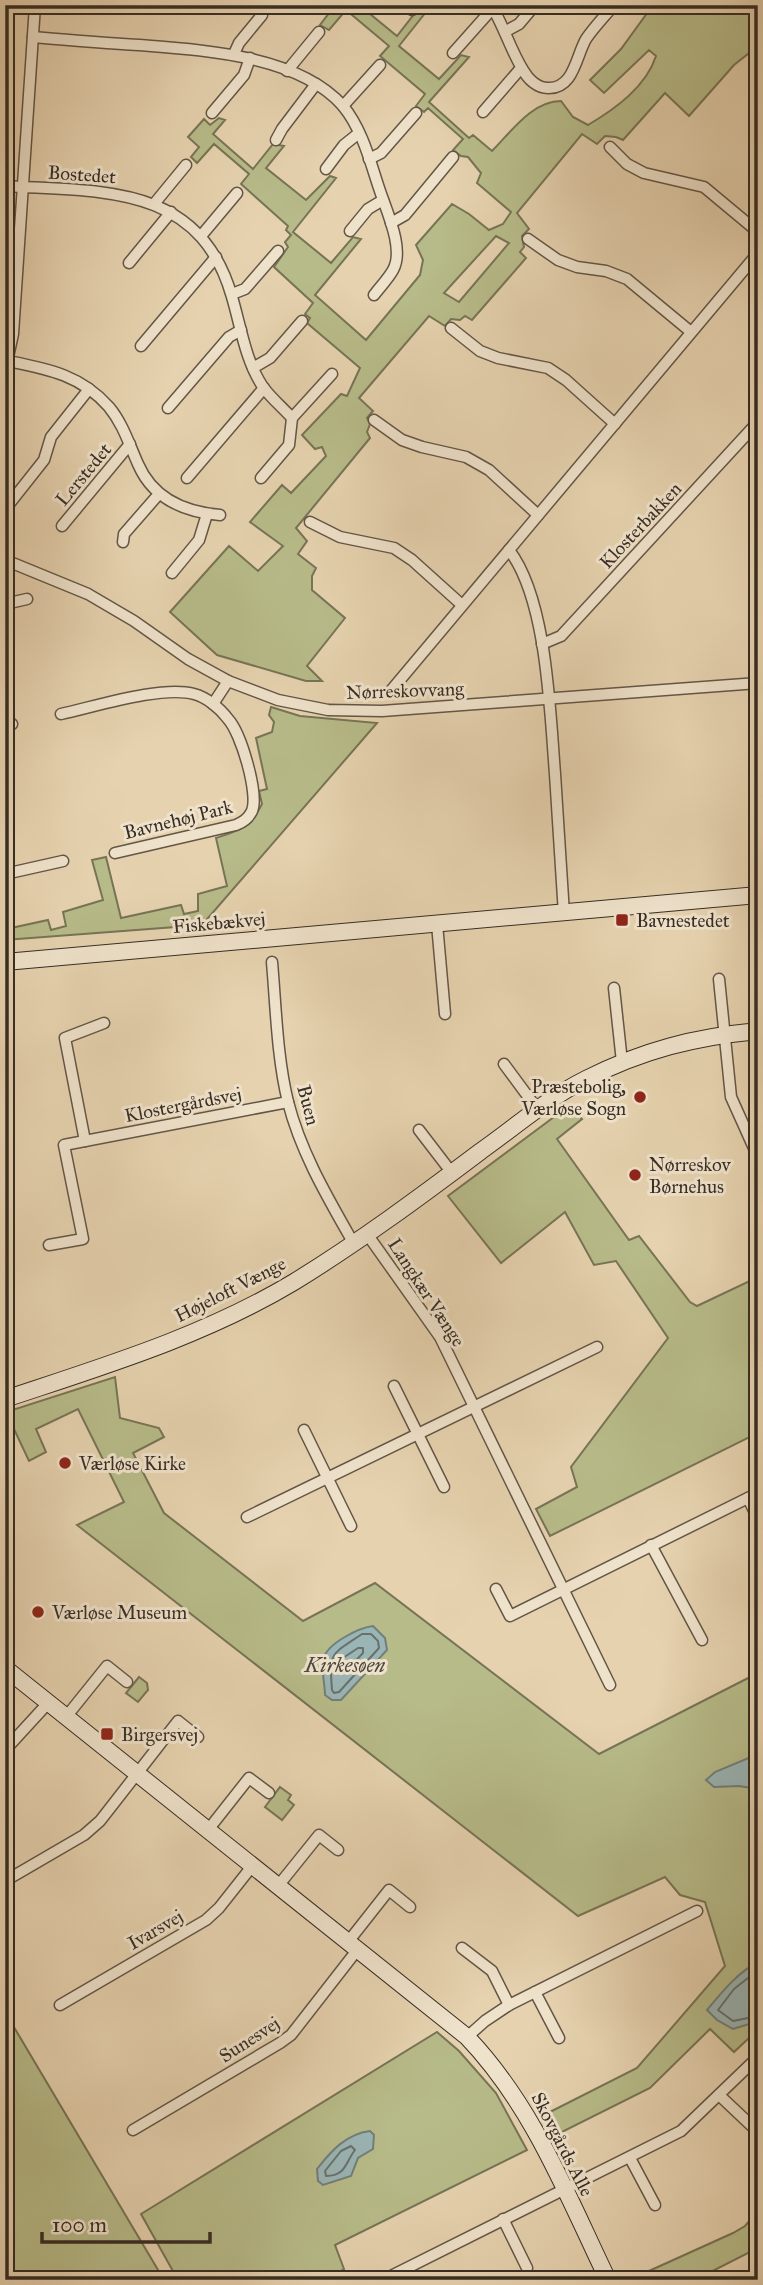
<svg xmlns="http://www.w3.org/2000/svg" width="763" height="2285" font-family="'IM FELL Great Primer',serif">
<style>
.green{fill:#b7bb89;stroke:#777456;stroke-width:2;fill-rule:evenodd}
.water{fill:#9ab5b5;stroke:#727f7b;stroke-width:2}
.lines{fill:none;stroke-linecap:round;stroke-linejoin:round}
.shore{stroke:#68716c;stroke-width:2}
.street-casing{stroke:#635647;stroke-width:13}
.secondary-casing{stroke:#372d24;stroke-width:18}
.street{stroke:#efe2cb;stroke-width:10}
.secondary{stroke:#efe2cb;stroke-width:16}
.poi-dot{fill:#8f2418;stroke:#efe2cb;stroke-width:2.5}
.labels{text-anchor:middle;stroke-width:6;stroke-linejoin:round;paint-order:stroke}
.street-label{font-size:19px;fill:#372d24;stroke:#efe2cb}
.poi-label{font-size:19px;fill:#372d24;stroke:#efe2cb;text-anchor:start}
.water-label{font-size:21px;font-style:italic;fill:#4b4841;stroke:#efe2cb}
</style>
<rect width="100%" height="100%" fill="#e6d2af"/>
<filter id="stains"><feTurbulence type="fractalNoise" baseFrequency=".00286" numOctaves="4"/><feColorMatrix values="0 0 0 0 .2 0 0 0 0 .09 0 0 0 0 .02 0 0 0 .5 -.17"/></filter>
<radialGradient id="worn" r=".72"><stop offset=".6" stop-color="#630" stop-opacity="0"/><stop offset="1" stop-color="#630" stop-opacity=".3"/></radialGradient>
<g class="green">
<path d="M321 5H329L335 10 339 5H359L397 36 415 13 426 12 399 46 439 79 461 55 469 57 429 102 469 138 473 135 492 151C511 132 532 101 561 101L573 117 588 125C615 109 646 87 656 56L649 50 604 93 590 80 621 49 653 5H758V46L734 65 689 116 665 93 623 140 616 137 605 136 597 144 582 134 517 213 529 229 522 236 524 247 520 252 526 258 472 320 465 316 460 320 451 319 445 326 429 316 359 398 373 411 367 418 370 424 367 432 370 438 296 528 307 541 298 554 316 568 312 576V590L345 618 307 666 322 681H306L217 655 170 612 229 546 258 571 283 546 250 522 282 485 291 493 326 456 322 447 315 449 302 435 341 394 347 396 360 368 307 323 310 318 305 314 313 303 274 267 288 247 285 242 291 235 286 230 288 226 241 184 249 174 214 144 197 163 191 157 199 147 188 137 204 119 210 125 219 118 225 120 213 134 253 169 273 144 284 146 266 168 306 200 330 176 336 178 293 232 331 263 353 237 361 239 315 295 366 340 420 275 423 260 416 245 452 204 469 214 489 230 503 224 511 212 477 183 481 173 468 157 461 156 453 150 463 139 428 108 424 112 416 106 425 94 380 56 389 46 346 10 329 30 320 25 329 13ZM496 236 509 243 459 302 444 293Z"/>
<path d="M271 707 300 716 377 723 202 925 5 940V922L9 921 11 928 48 920 51 930 66 926 63 912 103 900 92 860 106 857 121 918 181 905 184 914 198 911V894L227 886 216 838C240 830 250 828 262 804L259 791 267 789 256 738 272 732 274 722 269 715Z"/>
<polygon points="570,1105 582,1119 557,1139 629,1240 639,1236 690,1302 697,1306 758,1277 758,1433 550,1536 536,1509 577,1487 571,1467 668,1338 616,1261 594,1265 565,1212 501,1263 448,1196"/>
<polygon points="115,1377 120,1418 159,1428 164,1437 133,1453 164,1513 303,1621 375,1583 599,1754 758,1673 758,2042 749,2038 734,2052 710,2029 650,2088 554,2136 542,2116 637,2068 725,1966 705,1902 680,1895 665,1877 578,1916 77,1525 124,1502 78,1409 36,1429 46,1452 29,1461 6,1412"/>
<polygon points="139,1677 147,1683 148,1690 138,1702 126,1693"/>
<polygon points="280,1787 291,1795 288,1800 294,1805 282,1820 265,1807"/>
<polygon points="5,2012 164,2280 5,2280"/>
<polygon points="437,2032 459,2051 496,2093 527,2150 335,2245 344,2269 330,2278 330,2280 178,2280 141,2214"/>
<polygon points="758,2211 758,2248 695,2280 629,2280 733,2233 745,2226"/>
</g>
<g class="water">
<path d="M373 1626 385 1638 387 1650 341 1700H332L325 1695C325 1684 321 1670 323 1660 326 1644 358 1628 373 1626Z"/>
<polygon points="758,1754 758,1789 739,1786 714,1787 706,1780 715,1772"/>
<path d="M758 1962V2027L749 2024 733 2029 717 2020 707 2010C722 1992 737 1973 758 1962Z"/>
<path d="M370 2131 374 2135 373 2149 358 2158 351 2176 323 2185 318 2181 317 2169C331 2151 346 2134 370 2131Z"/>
</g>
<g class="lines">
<g class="shore">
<path d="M362 1634H371L378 1641 379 1648 339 1692 334 1693 332 1690C329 1651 331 1655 362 1634Z"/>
<polygon points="358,1648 363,1648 363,1653 345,1672 341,1672 340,1660"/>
<polyline points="758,1970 734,1989 718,2010 733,2021 748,2018 758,2019"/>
<path d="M351 2146 355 2150C345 2163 346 2176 326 2176L325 2171 341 2151Z"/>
</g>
<g class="street-casing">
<g id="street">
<path d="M491 5C504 26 510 49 523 70 528 79 537 88 548 88 574 89 576 56 586 39 594 27 605 16 614 5"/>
<polyline points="412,10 416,5"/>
<polyline points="506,31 519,24 535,5"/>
<path d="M33 37C68 40 103 43 139 45 202 50 298 55 343 106 362 129 370 161 379 188 386 210 405 249 393 270 388 279 380 287 374 295"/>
<polyline points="453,53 493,8"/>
<polyline points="234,54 239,43 262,15"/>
<polyline points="287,71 319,32"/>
<polyline points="343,106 380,65"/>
<polyline points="483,112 521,68"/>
<polyline points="212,113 244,75 250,58"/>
<polyline points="276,140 282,129 316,84"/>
<polyline points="610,147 627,164 644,173 704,187 758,232"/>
<polyline points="369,159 381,153 416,113"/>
<polyline points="326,169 344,145 359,133"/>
<path d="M5 186C101 192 200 183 232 297 241 327 245 360 263 387 271 398 283 408 292 418"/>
<polyline points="154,204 186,165"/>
<polyline points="391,223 405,215 453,157"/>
<polyline points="350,231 368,209 383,200"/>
<polyline points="201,236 237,193"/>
<polyline points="528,239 558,260 577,267 606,271 627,279 691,332"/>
<polyline points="129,263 171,212"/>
<polyline points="232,294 245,289 278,251"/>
<polyline points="451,328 480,351 498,358 548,368 566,380 615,424"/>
<polyline points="141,346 216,257"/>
<path d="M8 361C48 369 81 375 109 407 123 424 129 444 138 464 153 499 184 512 220 515"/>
<polyline points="253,368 270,358 302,321"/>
<polyline points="5,371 13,334 35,5"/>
<polyline points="168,408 229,337 241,330"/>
<polyline points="374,420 402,440 422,447 466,457 489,470 538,515"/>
<polyline points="187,478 264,388"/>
<polyline points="261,478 289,445 292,418 332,374"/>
<polyline points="6,508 44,460 51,437 89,389"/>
<polyline points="310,522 340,537 394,548 412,560 462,605"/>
<polyline points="62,526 130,444"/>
<polyline points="123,542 124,534 158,495"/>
<path d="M509 550C547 599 550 712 555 774 558 821 561 868 564 914"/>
<polyline points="5,560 88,594 134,621 188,659 228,681 278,700 328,710 382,711 758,683"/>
<polyline points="172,573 199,540 207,514"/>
<polyline points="5,604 27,599"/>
<polyline points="542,644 561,636 758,422"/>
<polyline points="389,693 758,253"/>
<polyline points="213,704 228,681"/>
<path d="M61 714C94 707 162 685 194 694 206 697 220 708 228 719 241 733 259 794 252 811 248 819 243 822 236 825L115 853"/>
<polyline points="5,726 12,724"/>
<polyline points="5,874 63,861"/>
<polyline points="437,924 445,1014"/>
<path d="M272 962C276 1008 277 1057 288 1102 301 1153 328 1198 354 1244"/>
<polyline points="719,979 731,1097 758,1157"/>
<polyline points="614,988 622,1062"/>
<polyline points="504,1064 538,1110"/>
<polyline points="419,1130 452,1173"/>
<polyline points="85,1141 65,1038 104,1023"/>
<polyline points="367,1234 440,1337 610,1685"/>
<polyline points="49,1245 83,1239 64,1145 288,1102"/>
<polyline points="394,1386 444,1487"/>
<polyline points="304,1430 351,1526"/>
<polyline points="748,1498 758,1519"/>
<polyline points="247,1517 597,1347"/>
<polyline points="651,1545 702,1640"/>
<polyline points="496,1589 510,1616 758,1493"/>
<polyline points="66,1717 107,1666 127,1682"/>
<polyline points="5,1750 49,1702"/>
<polyline points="208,1830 249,1778 269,1793"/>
<polyline points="5,1881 84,1835 100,1821 178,1721 198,1737"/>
<polyline points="278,1886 319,1835 338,1850"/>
<polyline points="348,1942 389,1890 410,1907"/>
<polyline points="462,1948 492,1971 509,2005"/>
<polyline points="535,1992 559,2038"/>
<polyline points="60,2005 206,1920 219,1908 253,1865"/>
<polyline points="467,2037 485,2021 509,2005 697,1911"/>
<polyline points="719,2095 755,2129"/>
<polyline points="133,2130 280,2043 291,2035 358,1949"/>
<polyline points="630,2158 655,2205"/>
<polyline points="503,2219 527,2268"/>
<polyline points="383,2280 681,2131 758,2057"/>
</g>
</g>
<g class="secondary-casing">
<g id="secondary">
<polyline points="5,962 758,895"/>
<path d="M5 1399C104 1366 204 1336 294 1282 359 1242 420 1197 481 1151 515 1127 548 1098 586 1079 643 1050 695 1037 758 1031"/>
<path d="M5 1668 467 2037C533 2106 567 2195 608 2280"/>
</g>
</g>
<use href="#street" class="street"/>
<use href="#secondary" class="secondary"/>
</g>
<g class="poi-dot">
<rect x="615" y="913" width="14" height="14" rx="3.5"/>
<circle cx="640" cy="1097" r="7"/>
<circle cx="635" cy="1175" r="7"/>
<circle cx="65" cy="1463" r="7"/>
<circle cx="38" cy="1612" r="7"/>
<rect x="100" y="1727" width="14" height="14" rx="3.5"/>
</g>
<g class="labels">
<g class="street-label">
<text transform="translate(82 174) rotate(4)" y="7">Bostedet</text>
<text transform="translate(83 474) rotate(-50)" y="7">Lerstedet</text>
<text transform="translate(640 525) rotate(-47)" y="7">Klosterbakken</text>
<text transform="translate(405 690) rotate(-2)" y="7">Nørreskovvang</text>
<text transform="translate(178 819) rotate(-14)" y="7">Bavnehøj Park</text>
<text transform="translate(219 922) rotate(-5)" y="7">Fiskebækvej</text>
<text transform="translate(183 1104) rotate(-11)" y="7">Klostergårdsvej</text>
<text transform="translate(309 1105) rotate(75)" y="7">Buen</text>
<text transform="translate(230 1289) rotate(-27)" y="7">Højeloft Vænge</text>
<text transform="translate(427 1292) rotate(57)" y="7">Langkær Vænge</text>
<text transform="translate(155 1929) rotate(-30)" y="7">Ivarsvej</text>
<text transform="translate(249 2039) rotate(-33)" y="7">Sunesvej</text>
<text transform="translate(563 2144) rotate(63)" y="7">Skovgårds Alle</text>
</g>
<g class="poi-label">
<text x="636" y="927">Bavnestedet</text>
<text x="626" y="1093" text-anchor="end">Præstebolig,<tspan x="626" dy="22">Værløse Sogn</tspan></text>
<text x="649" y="1171">Nørreskov<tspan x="649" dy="22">Børnehus</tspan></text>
<text x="79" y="1470">Værløse Kirke</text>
<text x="52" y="1619">Værløse Museum</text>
<text x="121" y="1741">Birgersvej</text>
</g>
<g class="water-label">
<text x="345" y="1672">Kirkesøen</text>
</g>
</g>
<rect width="763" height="2285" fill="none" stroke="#e6d2af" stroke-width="28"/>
<rect x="7" y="7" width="749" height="2271" fill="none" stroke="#372d24" stroke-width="3.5"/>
<rect x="14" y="14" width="735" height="2257" fill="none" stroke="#372d24" stroke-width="2"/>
<path d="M42 2232v10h168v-10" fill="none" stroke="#372d24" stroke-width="3.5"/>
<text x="52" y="2232" font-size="21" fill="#372d24" stroke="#efe2cb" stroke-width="5" paint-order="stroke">100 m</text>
<rect width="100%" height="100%" filter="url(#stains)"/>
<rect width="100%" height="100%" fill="url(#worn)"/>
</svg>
